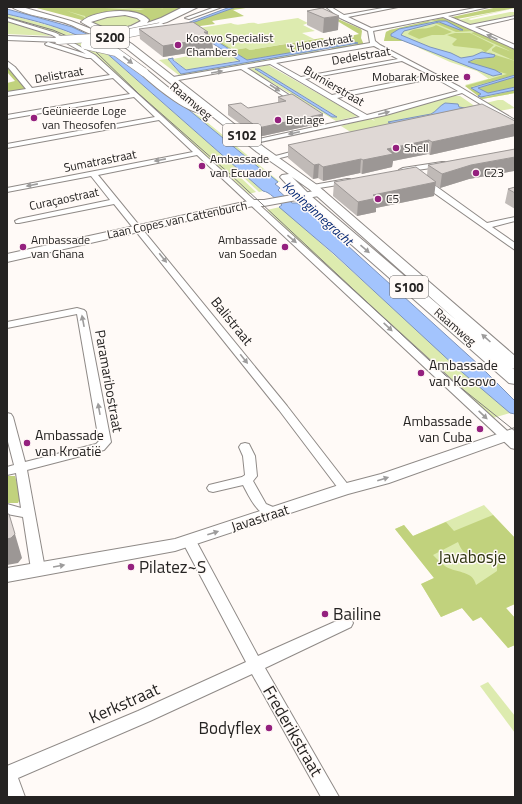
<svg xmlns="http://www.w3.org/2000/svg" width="522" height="804" font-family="'Titillium Web',sans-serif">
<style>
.green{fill:#ddebaf;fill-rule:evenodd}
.forest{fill:#c1d27d;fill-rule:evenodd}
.water{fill:#a3c4fd;stroke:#7d94bb}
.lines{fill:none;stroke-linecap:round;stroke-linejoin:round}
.minor-casing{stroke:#8f8a87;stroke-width:2}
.tertiary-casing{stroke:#8f8a87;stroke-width:2}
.secondary-casing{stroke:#8f8a87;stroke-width:2}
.primary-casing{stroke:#8f8a87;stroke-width:2}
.minor{fill:#fff;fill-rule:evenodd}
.tertiary{fill:#fff;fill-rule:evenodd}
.secondary{fill:#fff;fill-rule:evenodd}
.primary{fill:#fff;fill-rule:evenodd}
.tram{stroke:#827f7d;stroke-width:1}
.primary-bridge-casing{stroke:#8f8a87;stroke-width:9;stroke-linecap:butt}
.primary-bridge{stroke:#fff;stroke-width:8}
.wall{fill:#c0bab7}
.shaded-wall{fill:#9c9795}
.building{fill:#dfd8d5;stroke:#9c9795}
.oneway{fill:#9d9c9c}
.poi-dot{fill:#94207e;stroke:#fffaf7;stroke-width:1.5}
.labels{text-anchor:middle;stroke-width:3;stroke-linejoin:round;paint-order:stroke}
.far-poi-label{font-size:12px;fill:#252322;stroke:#fffaf7;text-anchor:start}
.far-street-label{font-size:12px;fill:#252322;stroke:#fffaf7}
.shield{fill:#fffaf7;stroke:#666462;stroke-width:1}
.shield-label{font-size:13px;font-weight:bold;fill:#252322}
.far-water-label{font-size:13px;font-style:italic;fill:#002573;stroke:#fffaf7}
.street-label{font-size:14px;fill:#252322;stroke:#fffaf7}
.poi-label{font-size:14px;fill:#252322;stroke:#fffaf7;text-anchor:start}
.near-park-label{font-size:17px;fill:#2d330f;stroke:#fffaf7}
.near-poi-label{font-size:17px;fill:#252322;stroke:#fffaf7;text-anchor:start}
.near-street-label{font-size:17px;fill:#252322;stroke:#fffaf7}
</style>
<rect width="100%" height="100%" fill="#fffaf7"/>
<g class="green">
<polygon points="33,7 181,7 148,21 147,18 141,18 141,21 132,26 112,32 72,16"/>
<polygon points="515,8 468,19 471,20 510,12 515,12 515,15 470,25 458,20"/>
<polygon points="7,14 58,28 97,45 263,191 259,192 242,176 239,176 256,192 249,194 137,95 97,56 62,35 32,24 7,17"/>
<path d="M298 18 308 23 303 25 315 31 302 33 314 39 250 50 246 48 234 50 199 28 231 23C240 28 249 20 258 24Z"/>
<polygon points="442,18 467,27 515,49 515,93 482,99 465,85 495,77 489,79 477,71 450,62 419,48 418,46 404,41 384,41 386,32 390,30"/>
<polygon points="7,21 51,36 7,34"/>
<polygon points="318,50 322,52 180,76 159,60 173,58 169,61 181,74"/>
<polygon points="230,53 241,60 186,70 173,59 194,55 200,58"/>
<path d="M268 65 358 116 336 121 249 69ZM259 69 336 116V117H332L256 70Z"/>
<path d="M453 96H460L479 109 357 136 341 126 369 118 375 121 372 118ZM445 103C454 102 457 108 465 108L392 124C402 116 418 118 430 115 436 113 440 107 445 103Z"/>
<polygon points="498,100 503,100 515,108 499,111 486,103"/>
<polygon points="189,110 202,118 280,182 278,182 266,172 263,171"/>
<path d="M280 207C358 275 432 346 510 413L493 418 315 256 267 210Z"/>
<polygon points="484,505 515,538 515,604 506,608 515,618 515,645 508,648 481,617 473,621 462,608 441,617 421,584 434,578 395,529 404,525 413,536"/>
<polygon points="488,682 515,716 515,733 480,686"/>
</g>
<g class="forest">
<polygon points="33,7 88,7 140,10 145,9 122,8 165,7 160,9 167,7 181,7 168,16 139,26 148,20 147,18 129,13 86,19 85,16 67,11 84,17 85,19 82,20"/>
<polygon points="236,7 252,7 233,10 244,16 212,21 215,24 200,26 199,28 234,50 246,48 250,50 322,38 327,40 324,43 325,47 247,60 192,26 191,23"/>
<polygon points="498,7 515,8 457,19 452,17"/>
<polygon points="442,18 445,19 473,31 456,32 435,23 443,23 460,30 446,21 431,21"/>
<polygon points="334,19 338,19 361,29 362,31 361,38 364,45 333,50 331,48 356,44 354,42 330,46 329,43 333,40 359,34"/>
<polygon points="428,21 430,22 399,29 391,34 392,37 404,41 384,41 386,32 390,30"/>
<path d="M436 25 452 32 444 35H432L419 39 408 34C412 26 428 31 436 25Z"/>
<polygon points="475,32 515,49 515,61 492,51 492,49 496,46 512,52 471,33"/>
<polygon points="455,33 470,33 494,45 486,52 515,61 515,75 471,87 481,94 478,96 486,97 515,90 515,93 482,99 465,86 507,74 469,63 469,61 494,57 492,53 485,52 481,49 454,46 452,44 457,39 447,35"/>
<polygon points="7,63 31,89 7,93 7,83 15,81 7,72"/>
<polygon points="515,77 515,87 488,93 478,88"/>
<polygon points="7,476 15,476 21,497 18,503 7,503"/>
<path d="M493 515 515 538V604L506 608 515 618V645L508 648 481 617 473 621 462 608 441 617 421 584 434 578 395 529 404 525 413 536 446 522 454 531ZM458 542C465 561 480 560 497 563V571L476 585C473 572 461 573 451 569 444 567 438 560 433 555Z"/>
</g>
<g class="water">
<polygon points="230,7 236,7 192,23 192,26 247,60 354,42 358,43 181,74 168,59 173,58 173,60 186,70 240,61 187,27 166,31"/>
<path d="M7 9 72 27 110 45 263 171 266 172 278 182 275 184 280 188 278 190 292 203H297L314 215 479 365 515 401V414L510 413 456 367 334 254 279 207 282 205C276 200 270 192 263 191L103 50C75 30 40 22 7 14Z"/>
<polygon points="439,21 446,21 463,30 460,30 439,22 404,31 401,35 430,47 451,53 461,58 473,56 482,52 495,55 494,57 475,59 468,62 495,70 502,74 493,76 391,36 391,34 399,29"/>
<polygon points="255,69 259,69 337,117 332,117"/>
<polygon points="515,75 515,77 478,88 488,93 515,87 515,90 481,97 478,96 481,94 471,88"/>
<path d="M445 103 458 104 459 107 465 108 392 124 388 122 431 114C437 111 439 106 445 103Z"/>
</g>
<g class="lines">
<g class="minor-casing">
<g id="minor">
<polygon points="215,7 222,7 189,19 185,18"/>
<path d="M326 7H331L344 15 388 7H398L348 17 371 28 480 7H489L448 16 470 25 515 16V18L475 27 515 45V49L443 17 373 31 375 41 380 45 460 87 515 120V125L462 93 386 115 251 144 248 142 249 141 360 117 270 64 247 68 300 102V104H296L241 69 173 81 170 79 173 77 370 43 368 31 340 18ZM374 46 398 59 301 77 276 63ZM402 61 430 75 332 95 305 79ZM435 78 458 91 367 115 337 98Z"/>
<polygon points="7,18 56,33 95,55 515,438 515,449 511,448 197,155 98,175 287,406 349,486 351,489 349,492 345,493 341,492 279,410 114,204 19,223 16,223 15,221 19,219 110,200 91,176 7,192 7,188 193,152 159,120 7,148 7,144 155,117 134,97 7,119 7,115 130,94 113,78 7,96 7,92 26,89 7,66 7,61 15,67 32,88 110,75 91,58 87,58 46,45 45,44 48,42 86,54 52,35 7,21"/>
<polygon points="302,149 304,150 304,152 272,160 268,158"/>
<polygon points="442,162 445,162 445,166 403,172 399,170 403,168"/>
<polygon points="347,179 350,179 350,183 313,189 309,187 313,185"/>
<polygon points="420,179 426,179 487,223 515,217 515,221 492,227 515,243 515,250 420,183"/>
<polygon points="77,308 84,310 86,312 111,442 104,450 27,470 45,569 43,573 38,574 33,573 31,569 23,517 7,514 7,504 21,508 16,473 7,475 7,467 14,465 7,438 7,413 11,414 13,417 25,462 96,444 99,441 77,314 7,328 7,322"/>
<path d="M245 443 249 444 255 456 257 476 253 481 266 504 280 510 281 513 280 516C260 522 250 498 243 485L213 492 209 491 207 488 209 485 242 477 245 475 243 456 239 447 241 444Z"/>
<polygon points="189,536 194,537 258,656 341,619 346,617 351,619 353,623 351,627 265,668 339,797 321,797 252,674 150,721 18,778 25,797 7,797 7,766 138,711 246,662 182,541 184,537"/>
</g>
</g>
<g class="tertiary-casing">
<polygon id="tertiary" points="515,428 515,438 389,483 348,494 175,551 7,582 7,568 175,539 339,485 381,474"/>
</g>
<g class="secondary-casing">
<g id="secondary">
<path d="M12 7H22L71 21 109 36H117L121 38C111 46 82 30 71 25 57 19 22 15 12 7Z"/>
<polygon points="320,190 324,191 325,193 324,195 264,206 253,206 7,262 7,254 253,200 264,200"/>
</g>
</g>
<g class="primary-casing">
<g id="primary">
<path d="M183 7H198L167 22 135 31H132L116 34 132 44 265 148 317 185 515 356V369L512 368 515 370V384L509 383 303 202 280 177 282 175 289 174 257 152 208 113C191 118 153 85 141 74L140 72 141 70H147L175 93 199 106 126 48 81 22C94 10 136 6 149 20L147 23 161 18ZM125 15 137 18 141 21 131 26 111 31 91 22 107 17ZM292 177 309 189 456 320 311 196Z"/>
<polygon points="7,36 59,38 63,40 59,42 7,40"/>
</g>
</g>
<use href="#minor" class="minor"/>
<use href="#tertiary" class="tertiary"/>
<use href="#secondary" class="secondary"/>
<use href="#primary" class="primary"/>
<polyline class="tram" points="7,17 53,30 81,42 95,51 139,94 231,175 445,375 515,431"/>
<g class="primary-bridge-casing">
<g id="primary-bridge">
<polyline points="59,40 109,37 160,27"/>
<polyline points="85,45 116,52 144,72"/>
</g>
</g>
<use href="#primary-bridge" class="primary-bridge"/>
</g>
<g class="wall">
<polygon points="322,8 338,30 323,33 307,25 307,11"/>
<polygon points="139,29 208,35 213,49 163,57 140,39"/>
<polygon points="278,97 323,114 322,123 258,137 228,115 228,105 248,108 278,103"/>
<polygon points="515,121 515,136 430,155 428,154 393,161 392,167 362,174 360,173 323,181 318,178 313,179 288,158 288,145"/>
<polygon points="515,149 515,171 514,171 469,179 440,188 435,185 434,196 376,208 376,212 357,216 333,196 334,182 427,175 428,165"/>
<polygon points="515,187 515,209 505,203 508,189"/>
</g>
<g class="shaded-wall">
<polygon points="339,16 338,30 323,33 324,18"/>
<polygon points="204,32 208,32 208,38 212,38 213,49 163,57 163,46"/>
<polygon points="323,114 322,123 258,137 258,128"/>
<polygon points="515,124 515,136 430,155 432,142"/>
<polygon points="429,140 428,154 393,161 392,167 362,174 363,160 387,149"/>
<polygon points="515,157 515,164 514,171 469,179 440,188 442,174 471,165"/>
<polygon points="361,159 360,173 323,181 323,167"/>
<polygon points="319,164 318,178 313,179 314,165"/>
<polygon points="436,182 434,196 376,208 376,212 357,216 358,202 373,195"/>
<polygon points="15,534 22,558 18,563 7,565 7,539"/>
</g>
<g class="building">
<polygon points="322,8 339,16 324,18 307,11"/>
<polygon points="193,22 208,32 204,32 212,38 163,46 139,29"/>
<polygon points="292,94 323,114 258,128 228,105 241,103 248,108 286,101 278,97"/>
<polygon points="482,104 515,121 515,124 432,142 429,140 387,149 393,154 363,160 361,159 323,167 319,164 314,165 288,145"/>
<polygon points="515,149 515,157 471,165 442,174 428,165"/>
<polygon points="416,167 436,182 373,195 377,198 358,202 334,182"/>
<polygon points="515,187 515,193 508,189"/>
<polygon points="7,514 9,514 15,534 11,538 7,539"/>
</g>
<defs><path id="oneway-solid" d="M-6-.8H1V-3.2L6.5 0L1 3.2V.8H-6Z"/></defs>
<g class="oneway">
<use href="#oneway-solid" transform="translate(492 37) rotate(-156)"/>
<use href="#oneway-solid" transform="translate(128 60) rotate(38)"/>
<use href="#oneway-solid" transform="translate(217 72) rotate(-10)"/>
<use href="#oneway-solid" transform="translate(275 88) rotate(33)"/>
<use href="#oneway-solid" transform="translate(384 113) rotate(-14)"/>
<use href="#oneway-solid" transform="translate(294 133) rotate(168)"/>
<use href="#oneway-solid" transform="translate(160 160) rotate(169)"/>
<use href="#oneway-solid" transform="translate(32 185) rotate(169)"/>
<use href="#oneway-solid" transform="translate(292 239) rotate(40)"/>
<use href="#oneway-solid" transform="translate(365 249) rotate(41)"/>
<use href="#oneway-solid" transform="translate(163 258) rotate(51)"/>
<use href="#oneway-solid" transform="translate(83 321) rotate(-101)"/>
<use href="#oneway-solid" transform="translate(388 327) rotate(43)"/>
<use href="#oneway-solid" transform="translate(486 338) rotate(-138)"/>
<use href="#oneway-solid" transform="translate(244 359) rotate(51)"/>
<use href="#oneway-solid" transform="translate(99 409) rotate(-100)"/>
<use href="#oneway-solid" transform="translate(483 415) rotate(43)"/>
<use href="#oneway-solid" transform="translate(383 479) rotate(-17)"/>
<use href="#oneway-solid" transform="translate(213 533) rotate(-18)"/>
<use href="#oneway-solid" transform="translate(59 566) rotate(-10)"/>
</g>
<g class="poi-dot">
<circle cx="178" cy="45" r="4"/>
<circle cx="467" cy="77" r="4"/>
<circle cx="34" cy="118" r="4"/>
<circle cx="278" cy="120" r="4"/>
<circle cx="396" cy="148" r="4"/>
<circle cx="202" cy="166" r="4"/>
<circle cx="476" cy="173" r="4"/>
<circle cx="378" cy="199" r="4"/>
<circle cx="23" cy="247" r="4"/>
<circle cx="285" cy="247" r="4"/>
<circle cx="421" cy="373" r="4"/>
<circle cx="480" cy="429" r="4"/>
<circle cx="27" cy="443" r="4"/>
<circle cx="131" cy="567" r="4"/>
<circle cx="325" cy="614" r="4"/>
<circle cx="269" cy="728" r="4"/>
</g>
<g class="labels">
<g class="far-poi-label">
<text x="186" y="42">Kosovo Specialist<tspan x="186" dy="14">Chambers</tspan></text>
<text x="459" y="81" text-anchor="end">Mobarak Moskee</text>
<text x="42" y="115">Geünieerde Loge<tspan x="42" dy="14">van Theosofen</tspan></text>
<text x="286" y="124">Berlage</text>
<text x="404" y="152">Shell</text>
<text x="210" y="163">Ambassade<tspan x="210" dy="14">van Ecuador</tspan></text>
<text x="484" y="177">C23</text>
<text x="386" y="203">C5</text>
<text x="31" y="244">Ambassade<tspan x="31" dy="14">van Ghana</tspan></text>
<text x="277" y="244" text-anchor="end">Ambassade<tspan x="277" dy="14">van Soedan</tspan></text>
</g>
<g class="far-street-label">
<text transform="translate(320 43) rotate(-10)" y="4">'t Hoenstraat</text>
<text transform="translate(361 56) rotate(-10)" y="4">Dedelstraat</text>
<text transform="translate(59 75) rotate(-10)" y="4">Delistraat</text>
<text transform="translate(334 86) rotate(30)" y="4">Burnierstraat</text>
<text transform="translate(191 101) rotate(40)" y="4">Raamweg</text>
<text transform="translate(100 161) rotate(-11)" y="4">Sumatrastraat</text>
<text transform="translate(64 199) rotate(-12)" y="4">Curaçaostraat</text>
<text transform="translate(177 220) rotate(-12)" y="4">Laan Copes van Cattenburch</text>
<text transform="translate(455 327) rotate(41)" y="4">Raamweg</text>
</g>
<g class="shield">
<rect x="91" y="26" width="38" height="22" rx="3"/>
<rect x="223" y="124" width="38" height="22" rx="3"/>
<rect x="390" y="276" width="38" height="22" rx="3"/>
</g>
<g class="shield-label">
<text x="110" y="42">S200</text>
<text x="242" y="140">S102</text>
<text x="409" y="292">S100</text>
</g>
<g class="far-water-label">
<text transform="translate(318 213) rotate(42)" y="5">Koninginnegracht</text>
</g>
<g class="street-label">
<text transform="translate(232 321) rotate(51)" y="5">Balistraat</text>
<text transform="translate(109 381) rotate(80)" y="5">Paramaribostraat</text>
<text transform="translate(260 518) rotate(-18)" y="5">Javastraat</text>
</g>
<g class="poi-label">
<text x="429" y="370">Ambassade<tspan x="429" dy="16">van Kosovo</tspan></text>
<text x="472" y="426" text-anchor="end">Ambassade<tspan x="472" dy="16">van Cuba</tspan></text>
<text x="35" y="440">Ambassade<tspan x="35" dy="16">van Kroatië</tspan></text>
</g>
<g class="near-park-label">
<text x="472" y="563">Javabosje</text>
</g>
<g class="near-poi-label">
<text x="139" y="573">Pilatez~S</text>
<text x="333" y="620">Bailine</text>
<text x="261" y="734" text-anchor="end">Bodyflex</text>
</g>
<g class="near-street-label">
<text transform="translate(124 703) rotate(-24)" y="6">Kerkstraat</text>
<text transform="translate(293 731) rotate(60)" y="6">Frederikstraat</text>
</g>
</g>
<rect width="522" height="804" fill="none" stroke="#252322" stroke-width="16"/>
</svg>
